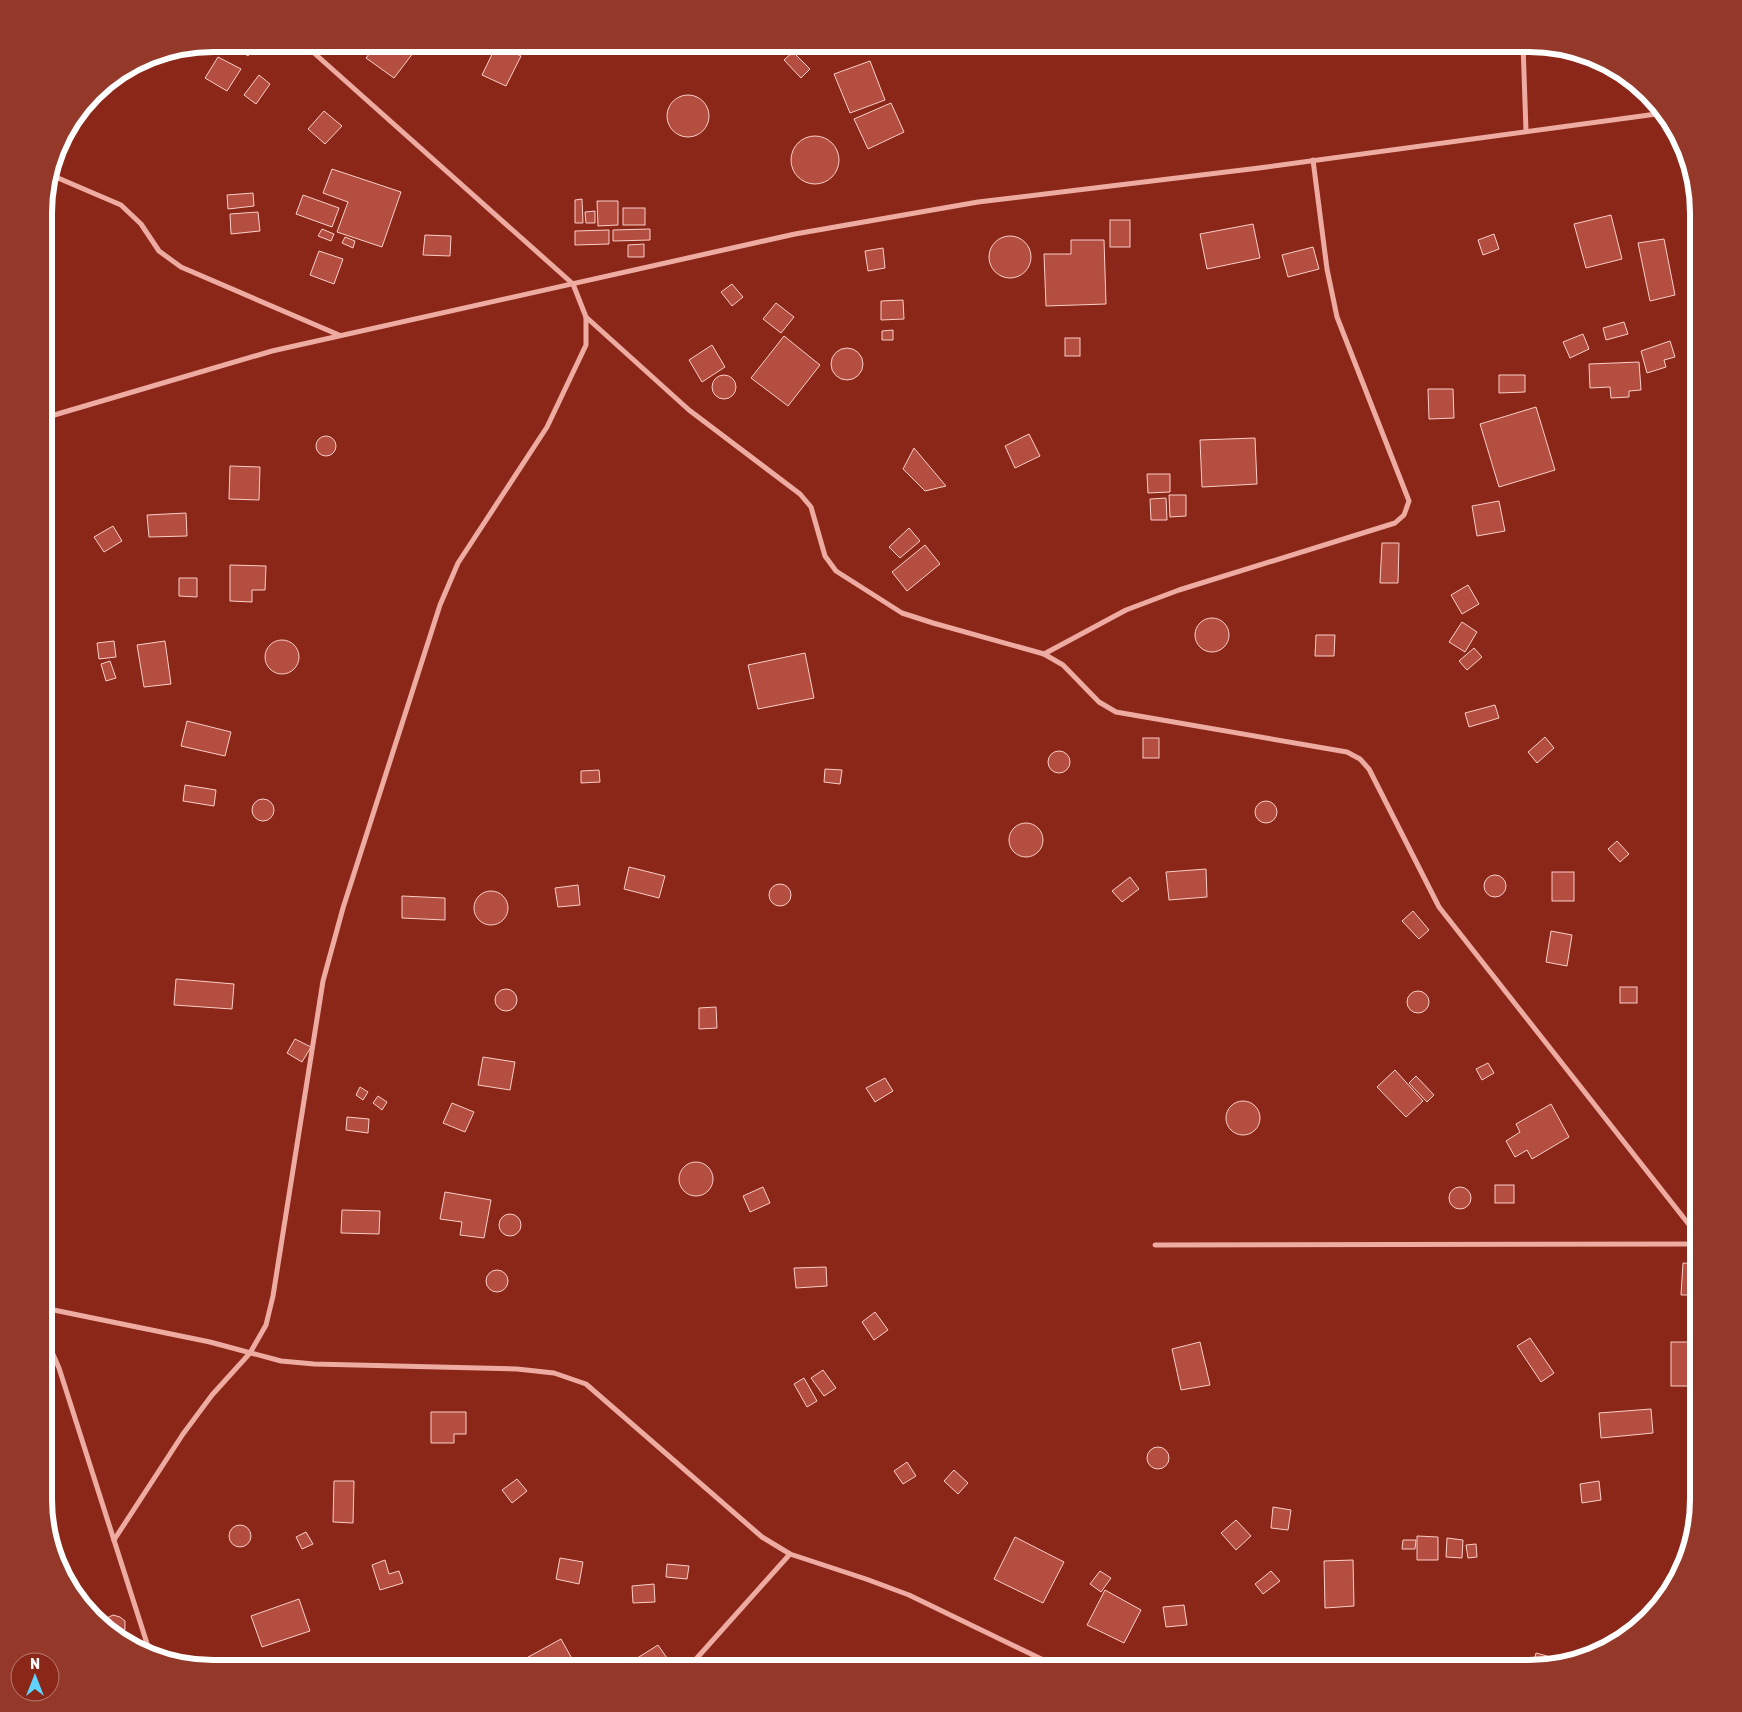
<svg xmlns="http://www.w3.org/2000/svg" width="1742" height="1712" font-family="Rubik,sans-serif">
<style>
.building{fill:#b34e41;stroke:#facec8}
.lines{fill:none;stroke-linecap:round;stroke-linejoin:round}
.minor{stroke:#eeaba2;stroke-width:5}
.rim{fill:none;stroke:#fff;stroke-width:6}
</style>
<rect width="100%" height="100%" fill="#8b2718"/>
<g class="building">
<polygon points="235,44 256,44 248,56 234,46"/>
<polygon points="377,44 420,44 394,78 366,58"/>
<polygon points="497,44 521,56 506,86 482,75"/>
<polygon points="793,52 810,69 801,78 784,60"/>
<polygon points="218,57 241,69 227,91 205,78"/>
<polygon points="870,61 885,100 850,113 834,74"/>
<polygon points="259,75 270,84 256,104 244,95"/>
<circle cx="688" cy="116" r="21"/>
<polygon points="891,103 904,132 868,149 854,119"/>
<polygon points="324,111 342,126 325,144 308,129"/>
<circle cx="815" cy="160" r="24"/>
<polygon points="332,169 401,192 382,247 337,232 348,202 323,193"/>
<polygon points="253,193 254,206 228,209 227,195"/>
<polygon points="303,195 339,208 332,227 296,214"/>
<polygon points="582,199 583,223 575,223 575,200"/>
<polygon points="597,201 618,201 618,225 598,226"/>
<rect x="623" y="208" width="22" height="17"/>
<polygon points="595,211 595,223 586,223 585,212"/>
<polygon points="258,212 260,231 231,234 230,214"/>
<polygon points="1611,215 1622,259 1586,268 1574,224"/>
<rect x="1110" y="220" width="20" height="27"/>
<polygon points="1253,224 1260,258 1207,269 1200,234"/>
<polygon points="322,229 334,234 331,241 318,236"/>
<polygon points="650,229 650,240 613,241 613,230"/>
<polygon points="609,230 609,244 575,245 575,231"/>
<polygon points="1494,234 1499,249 1483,255 1478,240"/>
<polygon points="425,235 451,236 450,256 423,255"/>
<circle cx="1010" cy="257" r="21"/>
<polygon points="345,237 355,241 353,248 342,243"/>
<polygon points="1664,239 1675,295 1650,301 1638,243"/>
<polygon points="1071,240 1104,240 1106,304 1046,306 1044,254 1071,254"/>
<polygon points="644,244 644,257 628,257 628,245"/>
<polygon points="1313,247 1319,269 1288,277 1282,255"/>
<polygon points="883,248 885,268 868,271 865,251"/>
<polygon points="319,251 343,259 334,284 310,275"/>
<polygon points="732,284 743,297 732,306 721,292"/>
<polygon points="903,300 904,319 881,320 881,301"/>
<polygon points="776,303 794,317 781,333 763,319"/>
<polygon points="1624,322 1628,334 1606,340 1603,328"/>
<polygon points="893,330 893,340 882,340 882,331"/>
<polygon points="1583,334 1589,349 1570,358 1563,342"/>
<polygon points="784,336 820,365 788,406 751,378"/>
<rect x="1065" y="338" width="15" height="18"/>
<polygon points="1670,341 1675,357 1664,360 1666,367 1647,373 1641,351"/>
<polygon points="712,345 725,367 702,382 689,360"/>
<circle cx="847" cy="364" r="16"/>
<polygon points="1639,362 1641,390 1629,391 1629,397 1611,398 1610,387 1590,388 1589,364"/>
<polygon points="1499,375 1525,375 1525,392 1499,393"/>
<circle cx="724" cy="387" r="12"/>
<polygon points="1428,389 1453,389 1454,418 1429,419"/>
<polygon points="1536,407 1555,470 1499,487 1480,424"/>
<polygon points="1029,434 1040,456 1015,468 1005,446"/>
<circle cx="326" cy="446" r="10"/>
<polygon points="1255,438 1257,484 1202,487 1200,440"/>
<polygon points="914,448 946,486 925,491 903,469"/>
<polygon points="230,466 260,467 259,500 229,499"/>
<polygon points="1147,474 1170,474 1170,492 1148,493"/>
<polygon points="1169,495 1186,495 1186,516 1170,517"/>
<polygon points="1166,498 1167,520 1151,520 1150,499"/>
<polygon points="1499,501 1505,531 1477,536 1472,506"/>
<polygon points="186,513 187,536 149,537 147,515"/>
<polygon points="113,526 122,541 104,552 94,537"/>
<polygon points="909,528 920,541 900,558 889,547"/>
<polygon points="1382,543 1399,543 1398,583 1380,583"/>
<polygon points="925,545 940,564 907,591 892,572"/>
<polygon points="230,565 266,566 265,590 252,590 252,602 230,601"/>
<polygon points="179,578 197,578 197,597 179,596"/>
<polygon points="1468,585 1479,604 1462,614 1451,595"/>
<circle cx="1212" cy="635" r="17"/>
<polygon points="1462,622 1477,632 1465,652 1449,642"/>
<polygon points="1316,635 1335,635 1334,656 1315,656"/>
<circle cx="282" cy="657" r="17"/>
<polygon points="114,641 116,657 99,659 97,643"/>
<polygon points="165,641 171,684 144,687 137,645"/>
<polygon points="1474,648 1482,657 1467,670 1459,661"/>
<polygon points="805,653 814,698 758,709 748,665"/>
<polygon points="110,661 116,678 106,681 101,664"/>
<polygon points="1495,705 1499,718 1469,727 1465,713"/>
<polygon points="187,721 231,732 225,756 181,746"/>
<polygon points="1545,737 1554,748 1537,763 1528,752"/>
<rect x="1143" y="738" width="16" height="20"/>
<circle cx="1059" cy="762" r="11"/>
<polygon points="825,769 842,770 840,784 824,782"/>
<polygon points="599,770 600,782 581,783 581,771"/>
<polygon points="185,785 216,790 214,806 183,801"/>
<circle cx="263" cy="810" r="11"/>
<circle cx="1266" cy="812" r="11"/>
<circle cx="1026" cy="840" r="17"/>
<polygon points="1617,841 1629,854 1620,862 1608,849"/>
<polygon points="629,867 665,876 659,898 624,889"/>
<polygon points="1206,869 1207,897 1169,900 1166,872"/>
<rect x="1552" y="872" width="22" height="29"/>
<circle cx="1495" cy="886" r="11"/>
<polygon points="1130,877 1139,889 1122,902 1112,891"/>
<circle cx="780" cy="895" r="11"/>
<polygon points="578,885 580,905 558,907 555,888"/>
<circle cx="491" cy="908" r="17"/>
<polygon points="402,896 445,898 445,920 402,918"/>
<polygon points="1413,911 1429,930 1419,939 1402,921"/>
<polygon points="1551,931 1572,935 1567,966 1546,962"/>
<polygon points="176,979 234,984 232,1009 174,1005"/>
<rect x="1620" y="987" width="17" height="16"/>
<circle cx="506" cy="1000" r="11"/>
<circle cx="1418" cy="1002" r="11"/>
<polygon points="716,1007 717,1028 699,1029 699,1008"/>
<polygon points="295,1039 311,1047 302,1062 287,1053"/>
<polygon points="483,1057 515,1062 510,1090 478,1085"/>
<polygon points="1488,1063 1494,1073 1482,1080 1476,1069"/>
<polygon points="1395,1070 1423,1101 1406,1117 1377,1087"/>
<polygon points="1416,1076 1434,1095 1427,1102 1409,1083"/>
<polygon points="885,1078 893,1091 875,1102 866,1088"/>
<polygon points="360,1087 368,1092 363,1100 356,1095"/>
<polygon points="378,1096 387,1102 382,1110 373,1103"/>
<circle cx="1243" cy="1118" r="17"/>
<polygon points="452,1103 474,1112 465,1132 443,1123"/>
<polygon points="1551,1104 1569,1137 1532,1159 1527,1150 1515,1157 1506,1141 1520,1132 1516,1124"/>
<polygon points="347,1117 369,1119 368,1133 346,1130"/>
<circle cx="696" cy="1179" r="17"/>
<rect x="1495" y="1185" width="19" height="18"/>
<circle cx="1460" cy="1198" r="11"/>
<polygon points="763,1187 770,1203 750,1212 743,1196"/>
<polygon points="445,1192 491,1200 484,1238 460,1235 462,1222 440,1219"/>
<polygon points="342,1210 380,1211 379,1234 341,1233"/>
<circle cx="510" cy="1225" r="11"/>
<polygon points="1683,1263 1698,1264 1698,1295 1681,1295"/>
<polygon points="826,1267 827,1286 796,1288 794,1268"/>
<circle cx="497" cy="1281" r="11"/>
<polygon points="875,1312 888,1330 874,1340 862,1322"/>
<polygon points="1530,1338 1554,1373 1541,1382 1517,1346"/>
<polygon points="1200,1342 1210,1385 1181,1390 1172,1349"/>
<rect x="1671" y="1342" width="22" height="44"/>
<polygon points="823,1370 836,1388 824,1396 811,1378"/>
<polygon points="804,1378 817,1401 807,1407 794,1384"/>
<polygon points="1651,1409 1653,1433 1601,1438 1599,1413"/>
<polygon points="431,1412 466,1412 466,1434 454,1434 454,1443 431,1443"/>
<circle cx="1158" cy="1458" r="11"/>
<polygon points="907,1462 916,1476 903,1484 894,1471"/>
<polygon points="954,1470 968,1483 958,1494 944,1481"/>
<polygon points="517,1479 527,1491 512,1503 502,1490"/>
<polygon points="334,1481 354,1481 353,1523 333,1522"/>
<polygon points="1599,1481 1601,1500 1582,1503 1580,1484"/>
<polygon points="1273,1507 1291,1510 1288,1530 1271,1528"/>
<polygon points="1236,1520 1251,1536 1236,1550 1221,1533"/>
<circle cx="240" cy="1536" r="11"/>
<polygon points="306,1532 313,1544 302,1549 296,1537"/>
<polygon points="1417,1536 1438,1537 1438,1560 1417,1560"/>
<polygon points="1015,1537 1064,1562 1043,1603 994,1579"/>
<polygon points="1447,1538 1463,1540 1462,1558 1446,1557"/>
<polygon points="1403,1540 1416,1540 1415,1549 1402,1549"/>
<polygon points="1476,1544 1477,1557 1468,1558 1466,1545"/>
<polygon points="560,1558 583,1562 579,1584 556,1579"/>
<polygon points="385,1560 389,1574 399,1571 403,1583 380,1590 372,1565"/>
<polygon points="1353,1560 1354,1606 1325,1608 1324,1561"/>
<polygon points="667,1564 689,1566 687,1579 666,1577"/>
<polygon points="1100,1571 1111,1578 1101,1592 1090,1584"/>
<polygon points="1271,1571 1280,1581 1263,1594 1255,1584"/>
<polygon points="654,1584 655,1602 633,1603 632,1586"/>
<polygon points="1105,1590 1141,1610 1124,1643 1087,1625"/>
<polygon points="299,1599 310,1631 262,1647 251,1616"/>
<polygon points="1184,1605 1187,1625 1166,1627 1163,1607"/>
<polygon points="113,1615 120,1617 125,1621 125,1629 121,1636 104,1623 107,1618"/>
<polygon points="561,1639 575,1664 567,1668 525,1668 521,1661"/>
<polygon points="658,1645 669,1661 657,1668 635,1668 631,1662"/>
<polygon points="1536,1653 1566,1661 1532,1668"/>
<polygon points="1428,1659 1428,1668 1381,1668 1381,1662"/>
</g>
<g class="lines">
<g class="minor">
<polyline points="1523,44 1526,131"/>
<polyline points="51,175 121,205 141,224 159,251 181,267 339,335"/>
<polyline points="586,317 689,410 800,494 811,507 825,556 836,571 902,613 933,623 1044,654 1063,665 1099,702 1116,712 1347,752 1360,759 1369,769 1439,907 1698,1236"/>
<polyline points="44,418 272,351 795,234 978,202 1259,168 1664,113"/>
<polyline points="1044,654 1126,610 1179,590 1395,523 1404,515 1409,501 1337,317 1327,269 1313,160"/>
<polyline points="1155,1245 1698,1244"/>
<polyline points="44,1308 210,1342 281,1361 314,1364 517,1369 554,1373 586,1384 762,1537 790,1554 866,1579 909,1595 1060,1668"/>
<polyline points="44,1334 59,1368 151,1656"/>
<polyline points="114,1540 183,1434 212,1395 250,1353 266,1325 273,1296 323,981 343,908 440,605 458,563 547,427 586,345 586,317 573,284 304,44"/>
<polyline points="688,1668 790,1554"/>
<polyline points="1165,1668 1279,1660 1302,1665 1306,1668"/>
</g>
</g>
<path d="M0 0H1742V1712H0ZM213 52H1529A161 161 0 0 1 1690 213V1499A161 161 0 0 1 1529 1660H213A161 161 0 0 1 52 1499V213A161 161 0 0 1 213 52Z" fill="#94382a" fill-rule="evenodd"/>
<path class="rim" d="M213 52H1529A161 161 0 0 1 1690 213V1499A161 161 0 0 1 1529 1660H213A161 161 0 0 1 52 1499V213A161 161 0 0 1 213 52Z"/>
<g transform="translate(35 1677)"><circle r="24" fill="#8b2718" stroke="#b97d74"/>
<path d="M0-4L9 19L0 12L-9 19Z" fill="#5fd4ff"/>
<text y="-8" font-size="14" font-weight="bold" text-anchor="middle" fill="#ffffff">N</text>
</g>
</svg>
